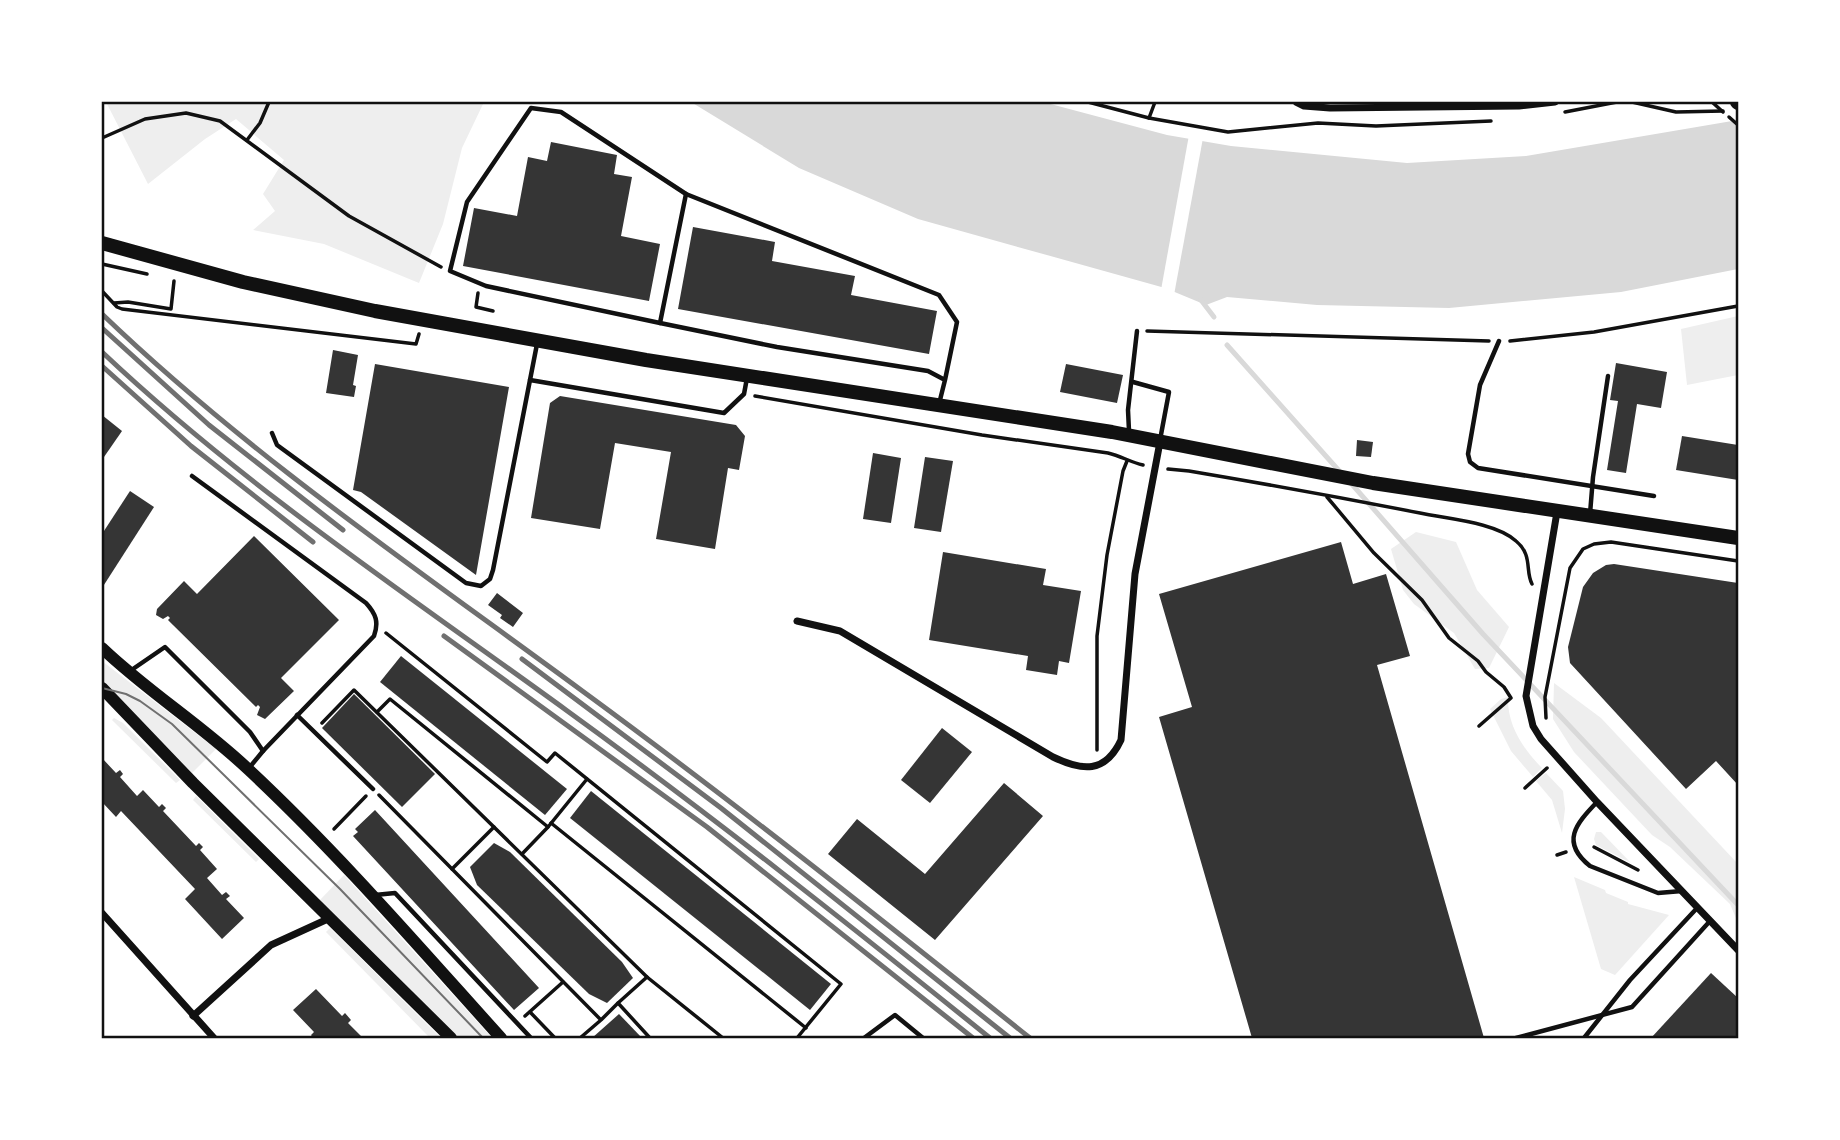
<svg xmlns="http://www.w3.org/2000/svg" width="1840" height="1140" font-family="'PT Sans Narrow',sans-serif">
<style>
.green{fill:#eee}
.water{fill:#d9d9d9}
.pier{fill:#fff}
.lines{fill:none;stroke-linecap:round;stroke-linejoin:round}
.stream{stroke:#d9d9d9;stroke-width:5}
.building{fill:#353535}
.path{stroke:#111;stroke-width:3.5}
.service{stroke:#111;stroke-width:4.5}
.minor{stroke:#111;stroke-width:7}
.secondary{stroke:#111;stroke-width:12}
.primary{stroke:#111;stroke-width:14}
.tram{stroke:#707070;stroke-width:2}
.rail{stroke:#707070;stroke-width:5}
.neatline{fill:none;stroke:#111;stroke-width:2.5}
</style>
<rect width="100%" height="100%" fill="#fff"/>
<g class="green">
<polygon points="106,102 484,102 462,148 443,224 419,283 324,244 253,230 275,211 263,194 284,160 236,119 205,139 148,184"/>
<polygon points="1738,316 1738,375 1687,385 1681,329"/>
<polygon points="1416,532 1456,542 1477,590 1509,627 1489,668 1475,669 1454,633 1414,604 1403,590 1391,549"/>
<polygon points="102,661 216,749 192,773 102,680"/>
<polygon points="1554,683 1601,718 1738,864 1738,923 1730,904 1670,847 1652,835 1574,752 1553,719"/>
<path d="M1508 697C1507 725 1523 749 1542 768L1533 777 1511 751 1490 709 1501 699Z"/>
<polygon points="114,718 123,723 180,780 176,783 112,720"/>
<polygon points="1546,773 1563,791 1565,809 1562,833 1552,800 1536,781"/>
<polygon points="196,796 259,859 256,862 193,800"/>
<polygon points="1596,832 1601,832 1631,863 1596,845 1594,839"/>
<polygon points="344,875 492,1038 459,1038 320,900"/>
<polygon points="1574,877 1605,890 1606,893 1628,902 1628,904 1669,915 1615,975 1601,969"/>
<polygon points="330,928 441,1038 430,1038 326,932"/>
</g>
<polygon class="water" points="691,102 1043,102 1167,135 1231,146 1407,163 1526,156 1738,120 1738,269 1621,292 1449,308 1317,305 1227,297 1206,305 1165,288 918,219 799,168"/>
<polygon class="pier" points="1189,135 1203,138 1174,295 1161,290"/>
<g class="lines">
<g class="stream">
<polyline points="1201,300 1214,317"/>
<polyline points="1227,345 1341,473"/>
<polyline points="1350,482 1483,634 1738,905"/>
</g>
</g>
<g class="building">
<polygon points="551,142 617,155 614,174 632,177 621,236 660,244 649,301 463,266 474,208 517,216 528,157 547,161"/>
<polygon points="693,227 775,242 772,261 855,276 851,295 937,311 929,354 678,309"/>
<polygon points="333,350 358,355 353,385 356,386 354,397 326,393"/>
<polygon points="1616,363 1667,372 1661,408 1637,404 1626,473 1607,470 1618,401 1610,400"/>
<polygon points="375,364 509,387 476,575 361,492 353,490"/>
<polygon points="1066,364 1123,375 1117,403 1060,392"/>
<polygon points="560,396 736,425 745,436 739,470 728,468 715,549 656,539 671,452 615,443 600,529 531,518 550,403"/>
<polygon points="102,415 122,431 104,457 102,456"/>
<polygon points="1682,436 1738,445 1738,480 1676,470"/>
<polygon points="1357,440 1373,442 1371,457 1356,456"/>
<polygon points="873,453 901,458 891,523 863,519"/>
<polygon points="925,457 953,461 941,532 914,528"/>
<polygon points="130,491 154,507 102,588 102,534"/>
<polygon points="254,536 339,620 281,678 294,691 265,719 257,715 260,707 258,705 256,707 173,625 168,620 170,618 168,616 163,619 156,615 157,609 184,581 197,594"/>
<polygon points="1341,542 1353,584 1386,574 1410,656 1377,665 1484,1038 1252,1038 1159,717 1192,707 1159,594"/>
<polygon points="943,552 1046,569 1043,585 1081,591 1069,663 1059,661 1057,675 1026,670 1028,656 929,640"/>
<polygon points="1614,564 1738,583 1738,785 1716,761 1686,789 1570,663 1568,647 1583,587 1593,573 1606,565"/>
<polygon points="497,593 523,613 513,627 500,618 502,615 488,605"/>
<polygon points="401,656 567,789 545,815 380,682"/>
<polygon points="354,694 435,774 402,807 322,728"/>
<polygon points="942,728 972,752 930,803 901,780"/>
<polygon points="102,758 116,773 120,770 123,774 120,777 137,796 143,790 159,807 162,804 166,808 163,811 196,846 199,843 203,847 200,850 217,869 207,878 222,895 226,892 230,896 226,899 244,918 222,939 185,899 195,889 121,811 116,817 102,802"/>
<polygon points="1004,783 1043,816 935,940 828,854 857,819 925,874"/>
<polygon points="591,791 831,984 810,1010 570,818"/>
<polygon points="375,810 539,988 514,1010 353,836 358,832 355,829"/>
<polygon points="494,843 510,852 622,962 633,978 607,1003 589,994 477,885 470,867"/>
<polygon points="1711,973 1738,998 1738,1038 1651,1038"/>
<polygon points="316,989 342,1016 345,1013 351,1020 348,1023 363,1038 313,1038 311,1035 314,1032 293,1010"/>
<polygon points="619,1014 642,1038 592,1038"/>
</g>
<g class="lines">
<g class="path">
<polyline points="1088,102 1149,118 1228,132 1318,123 1376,126 1491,121"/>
<polyline points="1632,102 1676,112 1723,111"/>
<polyline points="1712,102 1723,112"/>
<polyline points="1565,112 1617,102"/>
<polyline points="1729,117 1738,125"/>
<polyline points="1149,118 1155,102"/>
<polyline points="102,138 145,119 186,113 220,121 349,216 441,267"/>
<polyline points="247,140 260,123 269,102"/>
<polyline points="102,264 147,274"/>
<polyline points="102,291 117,307 122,309 416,344 419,334"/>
<polyline points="478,293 476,307 493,311"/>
<polyline points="114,303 128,302 171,309 174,281"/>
<polyline points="1147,331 1489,341"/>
<polyline points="1510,341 1594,332 1738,306"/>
<path d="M755 396 982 435 1108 453C1121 456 1130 462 1143 465"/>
<path d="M1168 469 1189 471C1266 484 1343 498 1420 513 1447 519 1495 522 1516 541 1533 555 1525 571 1532 584"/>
<polyline points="1327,497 1374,553 1422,600 1449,638 1478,661 1486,672 1504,687 1511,698 1479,726"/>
<polyline points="386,633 547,762 555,753 841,984 797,1038"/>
<polyline points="377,712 390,699 548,827"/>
<polyline points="1546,718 1545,697 1570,568 1583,549 1594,544 1611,542 1738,561"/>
<polyline points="322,723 354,690 647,977 723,1038"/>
<polyline points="1097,750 1097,636 1107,555 1123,471 1127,461"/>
<polyline points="1525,788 1547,768"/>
<polyline points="379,795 601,1020 580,1038"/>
<polyline points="551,823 806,1028"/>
<polyline points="334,829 366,796"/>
<polyline points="1594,847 1638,870"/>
<polyline points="522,854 548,827 587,779"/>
<polyline points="1557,855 1566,852"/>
<polyline points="452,869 494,827"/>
<polyline points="647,977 618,1003 650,1038"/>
<polyline points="530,1012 555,1038"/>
<polyline points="525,1016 563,982"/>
<polyline points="602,1019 618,1003"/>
</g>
<g class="service">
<polyline points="660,323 686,194"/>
<polyline points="1499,341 1480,385 1468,454 1470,462 1478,468 1654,496"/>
<polyline points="530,380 724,413 744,394 747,378"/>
<polyline points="1133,382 1169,392 1160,440"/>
<polyline points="939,404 945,380 928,371 777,347 660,323 486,286 450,271 467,202 531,108 561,112 686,194 939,295 957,322 945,380"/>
<polyline points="1129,431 1128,410 1137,331"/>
<polyline points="272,433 277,445 466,583 481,586 490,579 493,570 537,344"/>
<path d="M192 476 366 603C376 614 379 622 374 636L263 751 249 768"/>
<polyline points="1590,514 1593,477 1608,376"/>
<polyline points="130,671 165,647 250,732 263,751"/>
<polyline points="297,715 373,789"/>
<path d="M1597 802C1576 824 1560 842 1590 866L1658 893 1682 891"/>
<polyline points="375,895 395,893 531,1038"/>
<polyline points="864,1038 895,1015 923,1038"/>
<polyline points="1516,1038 1632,1007 1710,921"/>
<polyline points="1584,1038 1630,980 1698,907"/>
</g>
<g class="minor">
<polyline points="1296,102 1304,106 1330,108 1519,106 1555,102"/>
<polyline points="1557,512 1526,696 1533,726 1541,739 1597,802 1738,950"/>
<path d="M797 621 840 631 1053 757C1082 771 1105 774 1121 740L1135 574 1160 442"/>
<polyline points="102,913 214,1038"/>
<polyline points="193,1016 271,945 330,918"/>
</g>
<g class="secondary">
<path d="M102 648C148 692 203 726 249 770 339 854 419 947 501 1038"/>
<polyline points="102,688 193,783 451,1038"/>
</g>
<g class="primary">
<polyline points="1737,102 1738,103"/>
<polyline points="102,243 243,282 375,311 646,360 1112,432 1373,483 1738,538"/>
</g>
<polyline class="tram" points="102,688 126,694 140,701 172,724 340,889 483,1038"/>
<g class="rail">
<path d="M102 314C249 455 417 569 581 690 734 802 882 920 1030 1038"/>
<polyline points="102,328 209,425 343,530"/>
<path d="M102 352C245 487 408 595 566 710 711 815 851 926 990 1038"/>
<polyline points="102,366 191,446 313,542"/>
<polyline points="444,636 707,827 973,1038"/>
<polyline points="522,659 721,808 1010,1038"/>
</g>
</g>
<rect width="1840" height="1140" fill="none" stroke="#ffffff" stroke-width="206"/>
<rect x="103" y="103" width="1634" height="934" class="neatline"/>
</svg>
